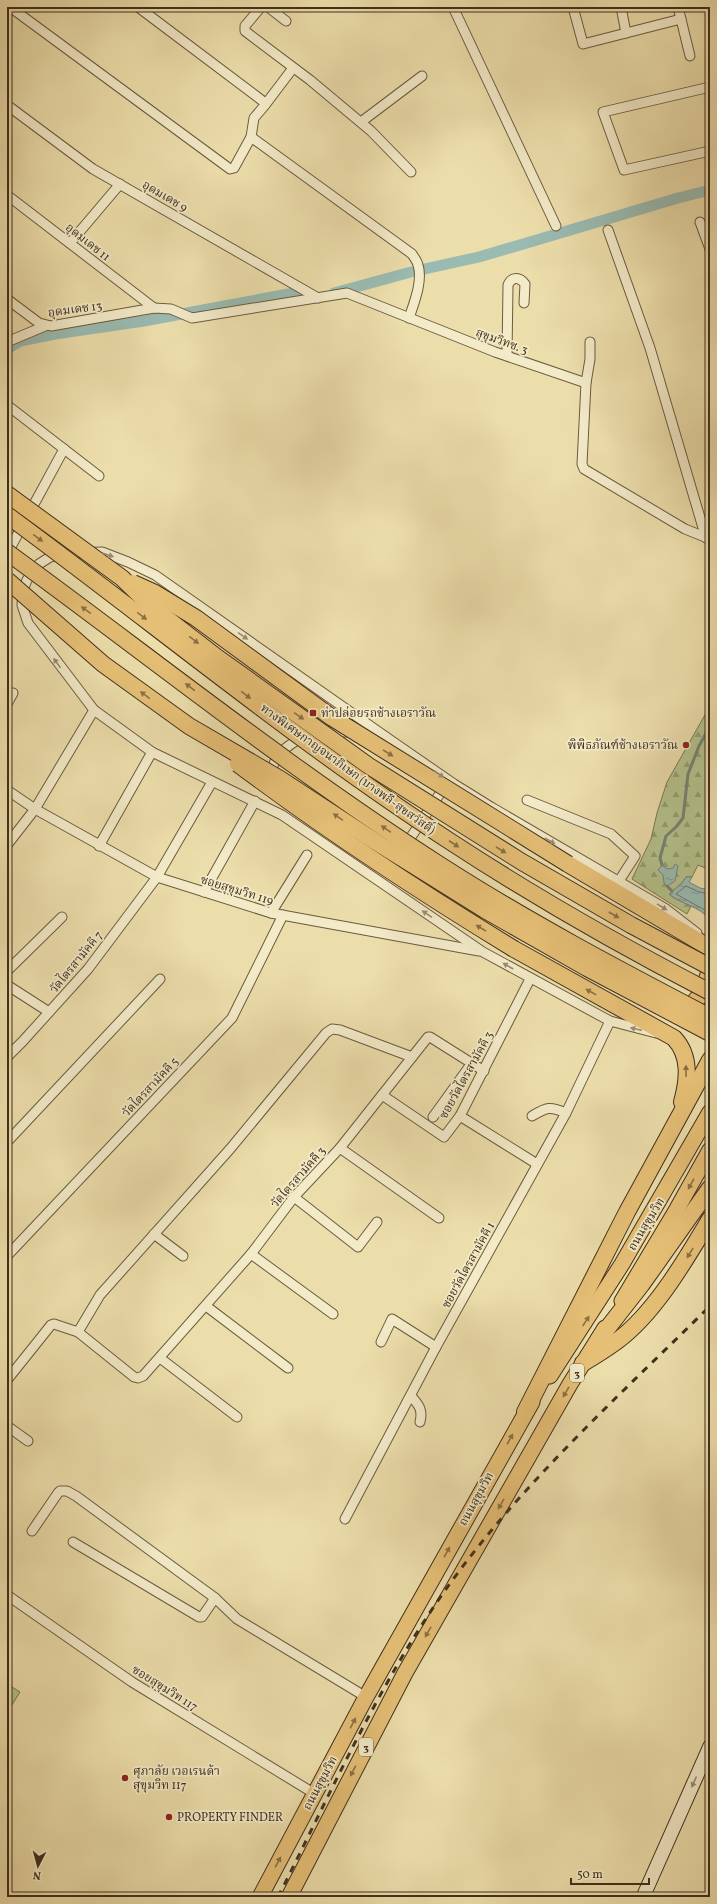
<svg xmlns="http://www.w3.org/2000/svg" width="717" height="1904" font-family="Vollkorn,'Noto Serif Thai',serif">
<style>
.forest{fill:url(#forest-firs);stroke:#7a7854}
.green{fill:#b4c28c;stroke:#7a7854}
.water{fill:url(#water-ripples);stroke:#768376}
.lines{fill:none;stroke-linecap:round;stroke-linejoin:round}
.shore{stroke:#6c7568;stroke-width:1}
.stream{stroke:#768376;stroke-width:3}
.canal{stroke:#9abbb2;stroke-width:11}
.minor-casing{stroke:#6a5b40;stroke-width:11}
.secondary-casing{stroke:#3f2f1d;stroke-width:15}
.trunk-casing{stroke:#3f2f1d;stroke-width:17}
.motorway-casing{stroke:#3f2f1d;stroke-width:18}
.minor{stroke:#f3eac8;stroke-width:9}
.secondary{stroke:#f3eac8;stroke-width:13}
.trunk{stroke:#e6bf76;stroke-width:15}
.motorway{stroke:#e6bf76;stroke-width:16}
.rail{stroke:#3f2f1d;stroke-width:3;stroke-dasharray:7 7;stroke-linecap:butt}
.motorway-bridge-casing{stroke:#3f2f1d;stroke-width:18;stroke-linecap:butt}
.motorway-bridge{stroke:#e6bf76;stroke-width:16}
.oneway{fill:#8a7045}
.oneway2{fill:#998c72}
.poi-dot{fill:#8f2418;stroke:#f3eac8;stroke-width:1.5}
.labels{text-anchor:middle;stroke-width:3.5;stroke-linejoin:round;paint-order:stroke}
.shield{fill:#f3eac8;stroke:#756750;stroke-width:1}
.shield-label{font-size:11px;font-weight:bold;fill:#3f2f1d}
.street-label{font-size:12px;fill:#3f2f1d;stroke:#f3eac8}
.poi-label{font-size:12px;fill:#3f2f1d;stroke:#f3eac8;text-anchor:start}
</style>
<defs>
<pattern id="forest-firs" width="22" height="20" patternUnits="userSpaceOnUse"><rect width="22" height="20" fill="#b4c28c"/><path d="M5 1l3.5 6h-7zM16 11l3.5 6h-7z" fill="#949e72"/></pattern>
<pattern id="water-ripples" width="26" height="14" patternUnits="userSpaceOnUse"><rect width="26" height="14" fill="#9abbb2"/><path d="M2 4q2-2 4 0t4 0M15 11q2-2 4 0t4 0" fill="none" stroke="#7f9890"/></pattern>
</defs>
<rect width="100%" height="100%" fill="#ecdeab"/>
<filter id="stains"><feTurbulence type="fractalNoise" baseFrequency=".005" numOctaves="4"/><feColorMatrix values="0 0 0 0 .2 0 0 0 0 .09 0 0 0 0 .02 0 0 0 .5 -.17"/></filter>
<radialGradient id="worn" r=".72"><stop offset=".6" stop-color="#630" stop-opacity="0"/><stop offset="1" stop-color="#630" stop-opacity=".3"/></radialGradient>
<path class="forest" d="M710 706V870L698 865 692 877H686L682 883 669 894C675 900 683 901 691 906L687 914 632 879 651 839 657 813 667 782Z"/>
<polygon class="green" points="7,1684 20,1692 7,1713"/>
<g class="water">
<polygon points="675,864 678,866 675,881 667,886 664,883 663,875 658,870 662,865 667,869 673,868"/>
<path d="M686 877H692L689 882 700 888 710 890V920C700 906 680 904 669 894L682 883Z"/>
</g>
<g class="lines">
<polyline class="shore" points="710,894 699,892 686,886 676,894 710,913"/>
<g class="stream">
<polyline points="662,865 660,858 666,836 676,827 683,818 688,774 699,746 710,726"/>
<polyline points="667,886 672,891"/>
</g>
<g class="canal">
<polyline points="420,270 479,257 678,198 710,190"/>
<polyline points="334,293 411,272"/>
<polyline points="7,349 20,341 55,334 144,321 294,293 318,298"/>
</g>
<g class="minor-casing">
<g id="minor">
<polyline points="10,7 230,169 234,168 251,137"/>
<path d="M138 7 264 102 265 105 254 118 251 137 412 254C414 257 417 261 418 265 423 281 414 303 409 318"/>
<polyline points="261,7 245,26 245,31 310,80 371,131 411,172"/>
<polyline points="268,7 286,21"/>
<polyline points="453,7 556,226"/>
<polyline points="573,7 583,44 681,19"/>
<polyline points="621,7 626,33"/>
<polyline points="678,7 690,56"/>
<polyline points="710,87 603,112 624,170 710,151"/>
<polyline points="7,105 93,169 318,298"/>
<polyline points="265,105 293,68"/>
<polyline points="361,122 422,76"/>
<polyline points="7,195 154,308"/>
<polyline points="700,222 710,249"/>
<polyline points="608,230 650,348 706,538"/>
<polyline points="70,243 120,184"/>
<polyline points="7,299 39,323 51,326 154,308 171,309 192,318 347,293 495,352 586,383 582,464 584,469 685,529 710,539"/>
<polyline points="7,342 45,326"/>
<path d="M507 356 508 285C512 276 520 277 525 284L524 303"/>
<polyline points="586,383 590,359 590,342"/>
<polyline points="7,405 99,476"/>
<polyline points="7,554 64,449"/>
<polyline points="7,704 13,693"/>
<polyline points="321,732 350,732"/>
<polyline points="381,737 386,737 454,784 491,807 666,909 697,933"/>
<polyline points="386,737 155,575 128,562 102,552 71,553 50,557 39,564 27,580 23,590 22,605 28,623 94,710 152,752 282,815 483,952 610,1021 656,1033"/>
<path d="M271 777C272 756 287 745 305 736"/>
<polyline points="7,790 35,809 157,877 271,913 479,951"/>
<polyline points="527,800 611,834 635,856 619,881"/>
<polyline points="7,845 35,809 94,710"/>
<polyline points="99,846 152,752"/>
<polyline points="405,846 441,792 448,785"/>
<polyline points="204,892 255,801"/>
<polyline points="271,913 307,855"/>
<polyline points="7,971 62,917"/>
<polyline points="7,985 49,1012"/>
<polyline points="7,1057 23,1041 88,969 157,877 212,782"/>
<polyline points="382,1095 444,1137 460,1116 530,979"/>
<polyline points="460,1116 537,1164"/>
<path d="M532 1116C547 1107 550 1106 566 1113"/>
<polyline points="433,1117 472,1063"/>
<polyline points="7,1142 160,979"/>
<polyline points="340,1148 439,1218"/>
<polyline points="294,1197 358,1247 377,1222"/>
<polyline points="154,1234 183,1256"/>
<polyline points="251,1254 333,1314"/>
<polyline points="7,1256 232,1018 283,915"/>
<polyline points="206,1306 288,1368"/>
<polyline points="78,1332 100,1295 230,1149 326,1033 332,1029 340,1030 412,1057"/>
<polyline points="381,1342 392,1319 436,1347"/>
<polyline points="160,1358 237,1417"/>
<polyline points="7,1380 51,1325 54,1324 78,1332 134,1377 138,1378 143,1376 251,1254 294,1197 340,1148 428,1037 430,1037 484,1071"/>
<path d="M411 1396C419 1405 423 1410 420 1422"/>
<polyline points="7,1426 28,1441"/>
<polyline points="345,1519 436,1347 566,1113 610,1021"/>
<polyline points="32,1531 58,1493 60,1491 67,1491 76,1496 215,1598 237,1619 366,1697"/>
<polyline points="73,1542 199,1617 202,1617 215,1598"/>
<polyline points="7,1595 132,1682 315,1794"/>
</g>
</g>
<g class="secondary-casing">
<polyline id="secondary" points="643,1897 710,1746"/>
</g>
<g class="trunk-casing">
<g id="trunk">
<polyline points="622,1301 677,1209 710,1150"/>
<polyline points="550,1376 622,1264 710,1112"/>
<polyline points="260,1897 366,1697 532,1402"/>
<polyline points="289,1897 405,1673 570,1384 605,1328"/>
</g>
</g>
<g class="motorway-casing">
<g id="motorway">
<polyline points="568,864 710,948"/>
<path d="M514 949 674 1038C691 1056 688 1080 682 1102"/>
<polyline points="679,1012 686,1012 703,992 710,970"/>
<polyline points="599,1339 642,1284 710,1188"/>
<path d="M583 1363C595 1356 606 1349 617 1341 655 1313 686 1259 710 1219"/>
<polyline points="525,1412 627,1212 710,1060"/>
</g>
</g>
<use href="#minor" class="minor"/>
<use href="#secondary" class="secondary"/>
<use href="#trunk" class="trunk"/>
<use href="#motorway" class="motorway"/>
<path class="rail" d="M278 1897C334 1787 385 1669 460 1570 533 1473 624 1391 710 1306"/>
<g class="motorway-bridge-casing">
<g id="motorway-bridge">
<polyline points="7,494 122,578 152,607 218,658 369,766 522,862 631,925 710,967"/>
<path d="M7 515C155 624 297 742 451 842 535 897 621 946 710 992"/>
<path d="M7 552C151 657 290 769 440 865 527 921 618 969 710 1017"/>
<polyline points="7,580 103,664 189,726 280,779 376,842 485,910 587,968 710,1033"/>
<polyline points="133,583 155,593 196,618 331,717 568,864"/>
<path d="M238 764C327 831 419 891 514 949"/>
</g>
</g>
<use href="#motorway-bridge" class="motorway-bridge"/>
</g>
<defs><path id="oneway-solid" d="M-6-.8H1V-3.2L6.5 0L1 3.2V.8H-6Z"/></defs>
<g class="oneway">
<use href="#oneway-solid" transform="translate(38 538) rotate(36)"/>
<use href="#oneway-solid" transform="translate(86 610) rotate(-144)"/>
<use href="#oneway-solid" transform="translate(142 616) rotate(37)"/>
<use href="#oneway-solid" transform="translate(194 640) rotate(37)"/>
<use href="#oneway-solid" transform="translate(190 687) rotate(-143)"/>
<use href="#oneway-solid" transform="translate(145 695) rotate(-144)"/>
<use href="#oneway-solid" transform="translate(246 695) rotate(37)"/>
<use href="#oneway-solid" transform="translate(299 716) rotate(35)"/>
<use href="#oneway-solid" transform="translate(388 753) rotate(32)"/>
<use href="#oneway-solid" transform="translate(338 817) rotate(-146)"/>
<use href="#oneway-solid" transform="translate(386 829) rotate(-146)"/>
<use href="#oneway-solid" transform="translate(454 844) rotate(33)"/>
<use href="#oneway-solid" transform="translate(501 850) rotate(31)"/>
<use href="#oneway-solid" transform="translate(614 915) rotate(30)"/>
<use href="#oneway-solid" transform="translate(481 928) rotate(-149)"/>
<use href="#oneway-solid" transform="translate(591 992) rotate(-151)"/>
<use href="#oneway-solid" transform="translate(686 1071) rotate(-90)"/>
<use href="#oneway-solid" transform="translate(691 1184) rotate(119)"/>
<use href="#oneway-solid" transform="translate(690 1253) rotate(121)"/>
<use href="#oneway-solid" transform="translate(586 1321) rotate(-57)"/>
<use href="#oneway-solid" transform="translate(566 1392) rotate(120)"/>
<use href="#oneway-solid" transform="translate(510 1439) rotate(-61)"/>
<use href="#oneway-solid" transform="translate(501 1504) rotate(120)"/>
<use href="#oneway-solid" transform="translate(447 1552) rotate(-61)"/>
<use href="#oneway-solid" transform="translate(428 1632) rotate(120)"/>
<use href="#oneway-solid" transform="translate(353 1723) rotate(-62)"/>
<use href="#oneway-solid" transform="translate(353 1771) rotate(118)"/>
<use href="#oneway-solid" transform="translate(278 1862) rotate(-62)"/>
</g>
<g class="oneway2">
<use href="#oneway-solid" transform="translate(108 555) rotate(19)"/>
<use href="#oneway-solid" transform="translate(243 636) rotate(35)"/>
<use href="#oneway-solid" transform="translate(57 663) rotate(-126)"/>
<use href="#oneway-solid" transform="translate(439 774) rotate(34)"/>
<use href="#oneway-solid" transform="translate(550 841) rotate(30)"/>
<use href="#oneway-solid" transform="translate(662 907) rotate(32)"/>
<use href="#oneway-solid" transform="translate(427 914) rotate(-146)"/>
<use href="#oneway-solid" transform="translate(508 966) rotate(-150)"/>
<use href="#oneway-solid" transform="translate(636 1029) rotate(-167)"/>
<use href="#oneway-solid" transform="translate(694 1782) rotate(114)"/>
</g>
<g class="poi-dot">
<rect x="309" y="709" width="8" height="8" rx="2"/>
<circle cx="686" cy="745" r="4"/>
<circle cx="125" cy="1778" r="4"/>
<circle cx="169" cy="1817" r="4"/>
</g>
<g class="labels">
<g class="shield">
<rect x="570" y="1364" width="14" height="18" rx="3"/>
<rect x="359" y="1738" width="14" height="18" rx="3"/>
</g>
<g class="shield-label">
<text x="577" y="1377">3</text>
<text x="366" y="1751">3</text>
</g>
<g class="street-label">
<text transform="translate(165 196) rotate(30)" y="4">อุดมเดช 9</text>
<text transform="translate(88 242) rotate(38)" y="4">อุดมเดช 11</text>
<text transform="translate(75 309) rotate(-8)" y="4">อุดมเดช 13</text>
<text transform="translate(502 341) rotate(20)" y="4">สุขุมวิทซ. 3</text>
<text transform="translate(348 769) rotate(36)" y="4">ทางพิเศษกาญจนาภิเษก (บางพลี-สุขสวัสดิ์)</text>
<text transform="translate(237 890) rotate(17)" y="4">ซอยสุขุมวิท 119</text>
<text transform="translate(76 962) rotate(-51)" y="4">วัดไตรสามัคคี 7</text>
<text transform="translate(466 1075) rotate(-61)" y="4">ซอยวัดไตรสามัคคี 3</text>
<text transform="translate(150 1087) rotate(-47)" y="4">วัดไตรสามัคคี 5</text>
<text transform="translate(298 1177) rotate(-49)" y="4">วัดไตรสามัคคี 3</text>
<text transform="translate(646 1224) rotate(-59)" y="4">ถนนสุขุมวิท</text>
<text transform="translate(468 1265) rotate(-61)" y="4">ซอยวัดไตรสามัคคี 1</text>
<text transform="translate(476 1499) rotate(-61)" y="4">ถนนสุขุมวิท</text>
<text transform="translate(165 1688) rotate(32)" y="4">ซอยสุขุมวิท 117</text>
<text transform="translate(320 1783) rotate(-62)" y="4">ถนนสุขุมวิท</text>
</g>
<g class="poi-label">
<text x="321" y="717">ท่าปล่อยรถช้างเอราวัณ</text>
<text x="678" y="749" text-anchor="end">พิพิธภัณฑ์ช้างเอราวัณ</text>
<text x="133" y="1775">ศุภาลัย เวอเรนด้า<tspan x="133" dy="14">สุขุมวิท 117</tspan></text>
<text x="177" y="1821">PROPERTY FINDER</text>
</g>
</g>
<rect width="717" height="1904" fill="none" stroke="#ecdeab" stroke-width="24"/>
<rect x="8" y="8" width="701" height="1888" fill="none" stroke="#3f2f1d" stroke-width="2"/>
<rect x="12" y="12" width="693" height="1880" fill="none" stroke="#3f2f1d"/>
<g transform="translate(38 1866) rotate(186)" stroke="#f3eac8" stroke-width="3" paint-order="stroke">
<path d="M0-3L7 15L0 10L-7 15Z" fill="#3f2f1d"/>
<text y="-6" font-size="11" font-weight="bold" text-anchor="middle" fill="#3f2f1d">N</text>
</g>
<path d="M571 1878v6h78v-6" fill="none" stroke="#3f2f1d" stroke-width="2"/>
<text x="577" y="1878" font-size="12" fill="#3f2f1d" stroke="#f3eac8" stroke-width="3" paint-order="stroke">50 m</text>
<rect width="100%" height="100%" filter="url(#stains)"/>
<rect width="100%" height="100%" fill="url(#worn)"/>
</svg>
